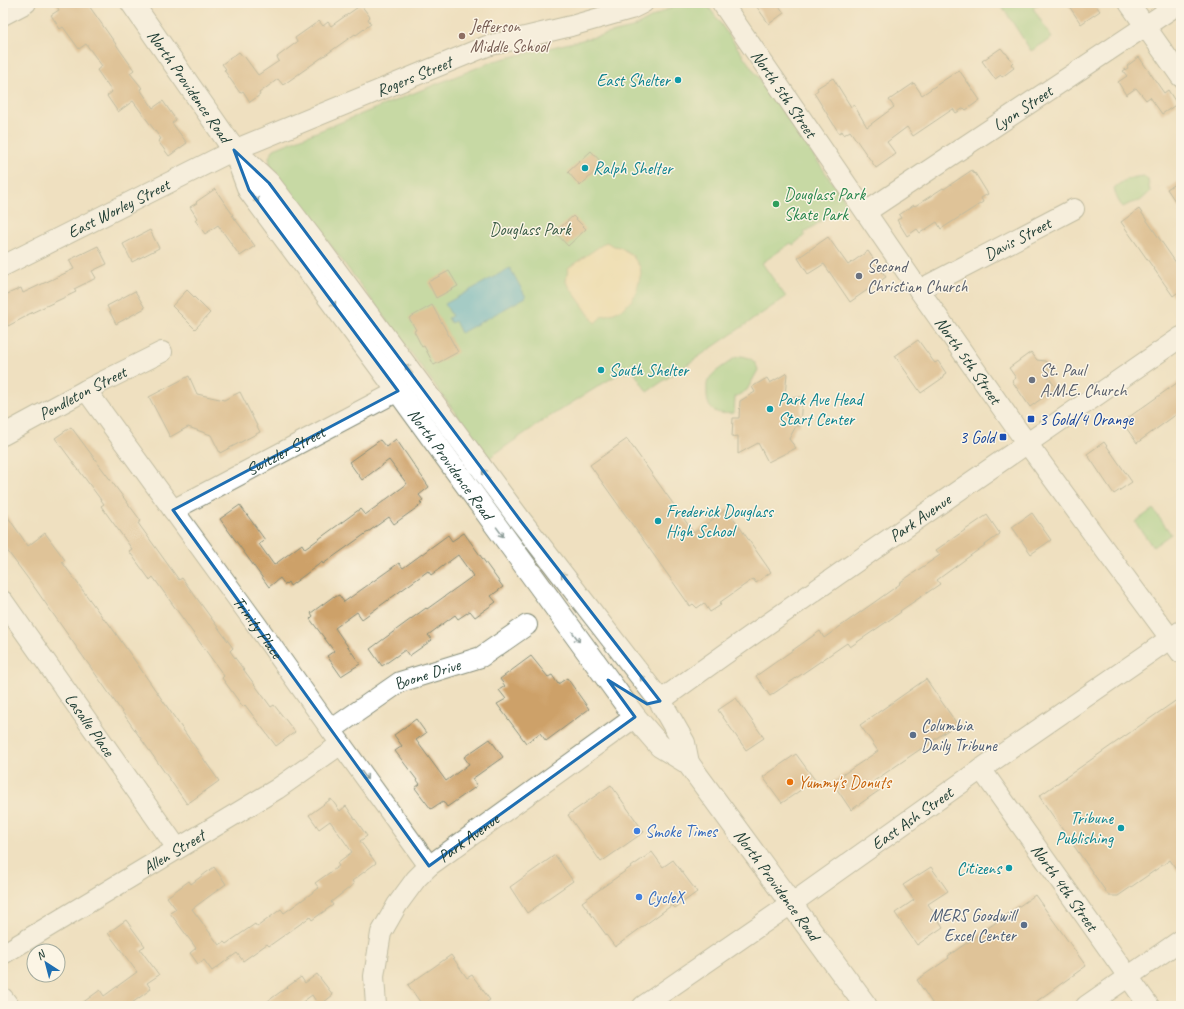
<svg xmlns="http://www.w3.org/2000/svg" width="1184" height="1009" font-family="Caveat,sans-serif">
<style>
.green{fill:#97d084;stroke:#5b865c}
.sand{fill:#eeda9e;stroke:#868c69}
.water{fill:#4eb2cd;stroke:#367880}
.building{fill:#cda169}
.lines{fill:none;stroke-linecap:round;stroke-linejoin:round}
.minor-casing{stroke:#878e7a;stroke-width:22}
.major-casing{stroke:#878e7a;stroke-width:24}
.minor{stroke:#fff;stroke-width:20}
.major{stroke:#fff;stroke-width:22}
.oneway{stroke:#8f9e9a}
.marked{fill:none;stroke:#1f6fb2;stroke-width:3;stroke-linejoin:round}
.education-dot{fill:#8d6e63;stroke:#fcf5e5;stroke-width:1.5}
.culture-dot{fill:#0f9aa8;stroke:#fcf5e5;stroke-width:1.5}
.leisure-dot{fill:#2e9e5b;stroke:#fcf5e5;stroke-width:1.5}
.worship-dot{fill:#6b7280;stroke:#fcf5e5;stroke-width:1.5}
.transit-dot{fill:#1a4fb4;stroke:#fcf5e5;stroke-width:1.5}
.service-dot{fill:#5c6f8a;stroke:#fcf5e5;stroke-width:1.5}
.food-dot{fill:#e8710a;stroke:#fcf5e5;stroke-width:1.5}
.shop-dot{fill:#3f7fe0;stroke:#fcf5e5;stroke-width:1.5}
.labels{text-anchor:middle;stroke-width:3;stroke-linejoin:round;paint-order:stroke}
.education-label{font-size:17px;fill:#785e54;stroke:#fcf5e5;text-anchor:start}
.street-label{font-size:17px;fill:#1f3d34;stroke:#fcf5e5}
.culture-label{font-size:17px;fill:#0d838f;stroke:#fcf5e5;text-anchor:start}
.leisure-label{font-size:17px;fill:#27864d;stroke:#fcf5e5;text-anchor:start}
.park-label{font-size:17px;fill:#375a44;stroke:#fcf5e5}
.worship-label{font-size:17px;fill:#5b616d;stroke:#fcf5e5;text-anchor:start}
.transit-label{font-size:17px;fill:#164399;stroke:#fcf5e5;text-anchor:start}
.service-label{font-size:17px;fill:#4e5e75;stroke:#fcf5e5;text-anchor:start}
.food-label{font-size:17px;fill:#c56008;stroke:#fcf5e5;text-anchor:start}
.shop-label{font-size:17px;fill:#366cbe;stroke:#fcf5e5;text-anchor:start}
</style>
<rect width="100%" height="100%" fill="#fcf5e5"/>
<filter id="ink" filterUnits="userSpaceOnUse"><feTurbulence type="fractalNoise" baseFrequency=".025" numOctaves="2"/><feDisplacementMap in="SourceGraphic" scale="8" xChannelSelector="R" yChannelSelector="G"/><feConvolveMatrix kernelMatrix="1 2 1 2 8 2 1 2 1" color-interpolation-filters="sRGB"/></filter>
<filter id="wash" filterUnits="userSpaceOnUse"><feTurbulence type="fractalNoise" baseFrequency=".012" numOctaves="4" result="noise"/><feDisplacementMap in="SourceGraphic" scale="16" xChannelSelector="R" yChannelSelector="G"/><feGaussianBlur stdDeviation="0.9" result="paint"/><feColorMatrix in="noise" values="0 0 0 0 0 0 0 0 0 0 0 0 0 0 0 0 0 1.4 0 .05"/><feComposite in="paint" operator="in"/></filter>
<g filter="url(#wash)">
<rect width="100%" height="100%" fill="#efe0c0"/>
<g class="green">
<path d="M679 3H706L847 203 804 233 805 235 793 245 791 243 762 263 786 297 647 392 634 372 620 373 544 420 489 458C416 360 344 262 270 165L269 157 274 149 494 61 632 28Z"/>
<polygon points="1000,3 1040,3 1033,8 1052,38 1031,51"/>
<path d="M1144 176 1148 180 1150 192 1140 201 1131 203 1123 207C1118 202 1116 196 1114 188 1123 180 1131 177 1144 176Z"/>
<path d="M741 356C750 357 756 361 758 370L747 390 735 397 734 413C718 415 707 412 707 394 707 388 706 383 709 379 714 371 726 365 733 359L737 357Z"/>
<polygon points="1153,509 1171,534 1153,547 1135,522"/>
</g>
<polygon class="sand" points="606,242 614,246 620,247 632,255 640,267 641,273 636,293 632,300 622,309 614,313 602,316 595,323 566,282 568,268"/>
<polygon class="water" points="510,268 526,297 461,333 455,321 451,323 448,318 452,316 445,304"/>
<g id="blocks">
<g class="building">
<polygon points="55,3 87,3 134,70 130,73 142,88 140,89 153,108 163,101 176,120 172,123 187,143 169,156 158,141 161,139 133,101 118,112 107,96 112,92 97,70 102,66 86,44 79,49 63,27 60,29 51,15 59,10"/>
<polygon points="754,3 777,3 784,13 769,24"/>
<polygon points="1067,3 1094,3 1100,11 1081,24"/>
<polygon points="361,5 370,17 368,19 371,24 356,35 355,34 283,85 278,79 259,93 260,95 250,102 243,91 240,93 224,70 226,69 222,64 239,52 243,57 244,56 258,75 279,61 277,57 297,42 295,38 319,21 323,26 328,22 331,26"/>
<polygon points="1001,48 1005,53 1006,53 1013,62 1011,64 1014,68 1002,77 1001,75 995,79 982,61"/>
<polygon points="1139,57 1164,93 1168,90 1177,104 1162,114 1150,97 1146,100 1136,88 1126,95 1118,82 1127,76 1123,71 1128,68 1127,66"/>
<polygon points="959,70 980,100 966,110 964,108 956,113 953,109 913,136 907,127 887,142 896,154 876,168 850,131 844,135 842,131 839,133 814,93 818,90 817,88 833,78 851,107 854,105 867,127 894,107 889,100 914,83 922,95"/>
<polygon points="591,151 603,164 580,186 568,172"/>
<polygon points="972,170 974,174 975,173 988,194 981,198 983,202 941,229 937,222 920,233 917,229 907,236 897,220 901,218 899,215 914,205 915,206 943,188 944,189"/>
<polygon points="1181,180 1181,210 1167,189"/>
<polygon points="215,189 233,215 232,215 255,246 240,256 218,225 205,234 195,220 197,218 190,207 197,203 196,202"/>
<polygon points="1139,209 1181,270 1181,290 1173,296 1121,222"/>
<polygon points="573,216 586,229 568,246 555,232"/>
<polygon points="150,230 159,248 132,262 123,244"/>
<polygon points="828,237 848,265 868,251 886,277 850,302 824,264 808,274 798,258"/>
<polygon points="98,246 107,264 92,271 96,278 74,289 76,292 27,315 27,316 8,326 3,316 3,296 21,288 23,293 74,269 69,260"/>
<polygon points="449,271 458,286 436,298 428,282"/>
<polygon points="187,290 210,313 195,329 172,306"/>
<polygon points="135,291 145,308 116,324 107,306"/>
<polygon points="432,305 458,352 434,365 424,346 422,347 414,331 416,330 409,318"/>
<polygon points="918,340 934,362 935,363 938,361 946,373 943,375 944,377 921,393 895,356"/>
<polygon points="1031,352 1037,360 1045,361 1048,364 1049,369 1047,375 1056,388 1030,407 1012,381 1016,378 1009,368"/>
<polygon points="787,373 785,397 802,397 800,426 796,426 789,439 796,448 768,462 758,443 738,454 738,436 732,437 733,418 739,418 740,401 755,392 752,387 767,378 770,383"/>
<polygon points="189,376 197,394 224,400 240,392 260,432 220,453 211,435 188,427 170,437 149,397"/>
<polygon points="1181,380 1181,411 1137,443 1122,422"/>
<polygon points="71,427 141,521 138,523 179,580 182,578 233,648 230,651 271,707 274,705 295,732 276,746 245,705 243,707 222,678 224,676 153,577 150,580 129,551 132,549 101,506 104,504 55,438"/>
<polygon points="396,439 429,487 419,495 423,500 420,502 422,504 394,524 389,517 323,564 322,562 290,586 288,582 285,585 280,578 269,587 220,519 240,505 265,540 259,544 274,565 302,544 305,549 360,509 365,515 407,484 389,460 362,480 349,462 380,440 386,447"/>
<polygon points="627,439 694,533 727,509 771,572 756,583 753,579 719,603 721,605 710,612 704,603 697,608 693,604 690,606 590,465"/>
<polygon points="1104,442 1132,482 1114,494 1087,454"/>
<polygon points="3,510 28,546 45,533 65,560 62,562 106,622 107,621 219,781 187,804 32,584 3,545"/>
<polygon points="1032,513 1051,540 1031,554 1012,527"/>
<polygon points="987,515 1000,534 937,580 940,584 900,611 901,612 850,647 847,643 770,696 756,676 820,631 824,638 900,584 899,583 940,555 936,550"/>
<polygon points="464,533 503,587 491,596 496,602 475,617 470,611 458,619 455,615 428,635 432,640 409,656 405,650 382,666 370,649 426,608 427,609 473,576 458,555 431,575 428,571 362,619 357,612 335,628 360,664 341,676 327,656 334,651 310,619 313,616 311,613 334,596 335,597 339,595 344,602 399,563 403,568 448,535 452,541"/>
<polygon points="531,656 548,677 552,675 558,684 567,678 589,709 546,741 540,733 526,743 497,704 506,699 499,690 505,686 500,679"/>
<polygon points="926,679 957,724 874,781 880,790 851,810 832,782 878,751 860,725"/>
<polygon points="1181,697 1181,876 1170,860 1118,896 1109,896 1039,796"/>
<polygon points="736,698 764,738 746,750 718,710"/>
<polygon points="416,719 426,733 416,740 446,781 469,764 464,757 490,739 503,757 472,779 477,786 447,807 443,801 431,809 415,788 420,784 395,751 402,746 394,735"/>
<polygon points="796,754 815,780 782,803 763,777"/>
<polygon points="611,785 644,832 601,862 568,815"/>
<polygon points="331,799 340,811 346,806 367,836 360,841 376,863 352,881 354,884 331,902 333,905 312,920 310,917 269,946 267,944 243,961 237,953 212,971 204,960 198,964 190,953 196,948 170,913 176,909 167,897 189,881 191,884 214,867 226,884 192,909 219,945 224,942 226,944 255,924 257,927 281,909 284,913 319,888 315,883 339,866 337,863 352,852 330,821 319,829 309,815"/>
<polygon points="652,852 663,867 673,860 697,892 675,908 672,905 615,947 582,902"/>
<polygon points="555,855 573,881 527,913 510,887"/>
<polygon points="931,867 948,891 928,904 943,927 917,945 895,913 914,900 903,885"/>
<polygon points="1035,895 1086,966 1030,1006 934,1006 917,980 949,958 948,956"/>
<polygon points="126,920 145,946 140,949 159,975 147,983 151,989 128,1006 78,1006 100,990 104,996 137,972 108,933"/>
<polygon points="451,955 467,978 472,975 490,1000 481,1006 423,1006 408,985"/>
<polygon points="317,974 333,995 319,1006 312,995 297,1006 261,1006 301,977 305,983"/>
</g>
</g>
</g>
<g filter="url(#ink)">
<use href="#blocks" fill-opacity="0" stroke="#878e7a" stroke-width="1"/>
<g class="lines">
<g class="minor-casing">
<g id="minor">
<path id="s1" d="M722 3 919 290 1016 428 1094 535 1181 653"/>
<polyline points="1129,3 1181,77"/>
<polyline points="3,15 26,3"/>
<path id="s2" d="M866 212 1180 3"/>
<path id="s3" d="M3 266 234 150 487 46 571 26 631 9 643 3"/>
<path id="s4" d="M919 290 1074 209"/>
<path id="s5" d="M86 390 256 624 341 744 429 866"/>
<path id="s6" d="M3 435 86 390 162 352"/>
<path id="s7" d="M173 510 398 391"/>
<path id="s8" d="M3 601 177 848"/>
<path id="s9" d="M660 701C832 576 1007 458 1181 337"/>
<path id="s10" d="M331 730 400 682 481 657 527 625"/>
<path id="s11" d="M981 769 1149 1006"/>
<path id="s12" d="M3 954 277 789 341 744"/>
<polyline points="3,998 9,1006"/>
<path id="s13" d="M376 1006 374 976 381 933 397 905 416 879 429 866 635 717"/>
<path id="s14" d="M643 1006 791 904 981 769 1181 631"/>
<polyline points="1086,1006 1181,940"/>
</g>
</g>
<g class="major-casing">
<g id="major">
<path id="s15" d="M132 3 234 150 269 183 318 247 520 520 660 701 684 743 688 763"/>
<path id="s16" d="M234 150 249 190 398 391 635 717 660 746 688 763 866 1006"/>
</g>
</g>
<use href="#minor" class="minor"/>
<use href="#major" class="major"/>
</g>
<defs><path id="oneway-shaft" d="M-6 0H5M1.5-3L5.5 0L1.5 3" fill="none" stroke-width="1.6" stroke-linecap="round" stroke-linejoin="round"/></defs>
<g class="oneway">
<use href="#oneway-shaft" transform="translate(255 198) rotate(54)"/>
<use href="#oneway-shaft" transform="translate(332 302) rotate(54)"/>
<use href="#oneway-shaft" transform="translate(409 369) rotate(-127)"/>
<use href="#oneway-shaft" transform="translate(486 474) rotate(-127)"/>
<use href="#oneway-shaft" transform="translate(500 532) rotate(54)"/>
<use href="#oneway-shaft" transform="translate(565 577) rotate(-128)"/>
<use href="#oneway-shaft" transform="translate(576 637) rotate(54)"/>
<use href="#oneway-shaft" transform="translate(644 680) rotate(-128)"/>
<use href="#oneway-shaft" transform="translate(364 775) rotate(54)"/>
</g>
</g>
<path d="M0 0H1184V1009H0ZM234 150 269 183 520 520 660 701 647 704 608 680 635 717 429 866 173 510 398 391 249 190Z" fill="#efe0c0" fill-opacity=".55" fill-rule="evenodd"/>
<path class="marked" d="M234 150 269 183 520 520 660 701 647 704 608 680 635 717 429 866 173 510 398 391 249 190Z"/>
<circle class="education-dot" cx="462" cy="36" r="4"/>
<g class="culture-dot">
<circle cx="678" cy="80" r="4"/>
<circle cx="585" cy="168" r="4"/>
<circle cx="601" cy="370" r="4"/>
<circle cx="770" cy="409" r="4"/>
<circle cx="658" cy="521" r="4"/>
<circle cx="1121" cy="828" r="4"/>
<circle cx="1009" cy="868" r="4"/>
</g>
<circle class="leisure-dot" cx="776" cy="204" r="4"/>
<g class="worship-dot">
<circle cx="859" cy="276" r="4"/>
<circle cx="1032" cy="380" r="4"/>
</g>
<g class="transit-dot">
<rect x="1027" y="415" width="8" height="8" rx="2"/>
<rect x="999" y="433" width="8" height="8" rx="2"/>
</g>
<g class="service-dot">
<circle cx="913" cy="735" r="4"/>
<circle cx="1024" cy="925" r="4"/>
</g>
<circle class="food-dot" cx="790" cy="782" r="4"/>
<g class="shop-dot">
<circle cx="637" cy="831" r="4"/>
<circle cx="639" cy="897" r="4"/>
</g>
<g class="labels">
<g class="education-label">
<text x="470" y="32">Jefferson<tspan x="470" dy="20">Middle School</tspan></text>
</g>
<g class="street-label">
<text dy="6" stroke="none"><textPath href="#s3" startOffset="453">Rogers Street</textPath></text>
<text dy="6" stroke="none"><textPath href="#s15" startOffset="101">North Providence Road</textPath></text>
<text dy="6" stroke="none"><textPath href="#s1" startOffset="110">North 5th Street</textPath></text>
<text dy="6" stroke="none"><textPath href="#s2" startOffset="188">Lyon Street</textPath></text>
<text dy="6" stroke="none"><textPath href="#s3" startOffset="129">East Worley Street</textPath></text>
<text dy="6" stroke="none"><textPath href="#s4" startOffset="111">Davis Street</textPath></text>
<text dy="6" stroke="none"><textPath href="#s1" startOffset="434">North 5th Street</textPath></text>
<text dy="6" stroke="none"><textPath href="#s6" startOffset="90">Pendleton Street</textPath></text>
<text dy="6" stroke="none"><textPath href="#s7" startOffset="127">Switzler Street</textPath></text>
<text dy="6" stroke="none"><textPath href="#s16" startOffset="383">North Providence Road</textPath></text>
<text dy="6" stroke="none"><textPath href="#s9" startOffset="318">Park Avenue</textPath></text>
<text dy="6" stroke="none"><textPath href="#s5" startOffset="293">Trinity Place</textPath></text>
<text dy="6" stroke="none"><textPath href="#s10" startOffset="112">Boone Drive</textPath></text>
<text dy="6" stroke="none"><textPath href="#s8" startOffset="151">Lasalle Place</textPath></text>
<text dy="6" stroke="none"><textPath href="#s14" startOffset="328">East Ash Street</textPath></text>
<text dy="6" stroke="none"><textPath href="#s13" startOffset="205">Park Avenue</textPath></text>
<text dy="6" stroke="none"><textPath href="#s12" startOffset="199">Allen Street</textPath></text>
<text dy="6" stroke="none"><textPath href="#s16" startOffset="918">North Providence Road</textPath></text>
<text dy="6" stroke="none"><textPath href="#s11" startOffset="145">North 4th Street</textPath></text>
</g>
<g class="culture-label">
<text x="670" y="86" text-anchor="end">East Shelter</text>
<text x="593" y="174">Ralph Shelter</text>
<text x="609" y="376">South Shelter</text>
<text x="778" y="405">Park Ave Head<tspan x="778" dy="20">Start Center</tspan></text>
<text x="666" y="517">Frederick Douglass<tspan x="666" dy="20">High School</tspan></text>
<text x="1113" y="824" text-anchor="end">Tribune<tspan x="1113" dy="20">Publishing</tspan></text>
<text x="1001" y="874" text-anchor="end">Citizens</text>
</g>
<g class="leisure-label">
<text x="784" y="200">Douglass Park<tspan x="784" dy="20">Skate Park</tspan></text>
</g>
<g class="park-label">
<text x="530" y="235">Douglass Park</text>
</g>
<g class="worship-label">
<text x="867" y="272">Second<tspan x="867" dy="20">Christian Church</tspan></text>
<text x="1040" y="376">St. Paul<tspan x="1040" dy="20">A.M.E. Church</tspan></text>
</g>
<g class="transit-label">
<text x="1039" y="425">3 Gold/4 Orange</text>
<text x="995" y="443" text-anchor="end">3 Gold</text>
</g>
<g class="service-label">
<text x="921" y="731">Columbia<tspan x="921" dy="20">Daily Tribune</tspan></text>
<text x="1016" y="921" text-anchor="end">MERS Goodwill<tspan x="1016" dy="20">Excel Center</tspan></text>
</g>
<g class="food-label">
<text x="798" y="788">Yummy's Donuts</text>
</g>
<g class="shop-label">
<text x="645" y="837">Smoke Times</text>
<text x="647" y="903">CycleX</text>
</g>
</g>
<rect width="1184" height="1009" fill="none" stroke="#fcf5e5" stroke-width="16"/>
<g transform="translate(46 963) rotate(324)"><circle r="19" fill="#fcf5e5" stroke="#a4ab9e"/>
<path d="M0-3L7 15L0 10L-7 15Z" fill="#1f6fb2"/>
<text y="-6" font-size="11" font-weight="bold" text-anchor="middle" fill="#1f3d34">N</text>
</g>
</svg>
